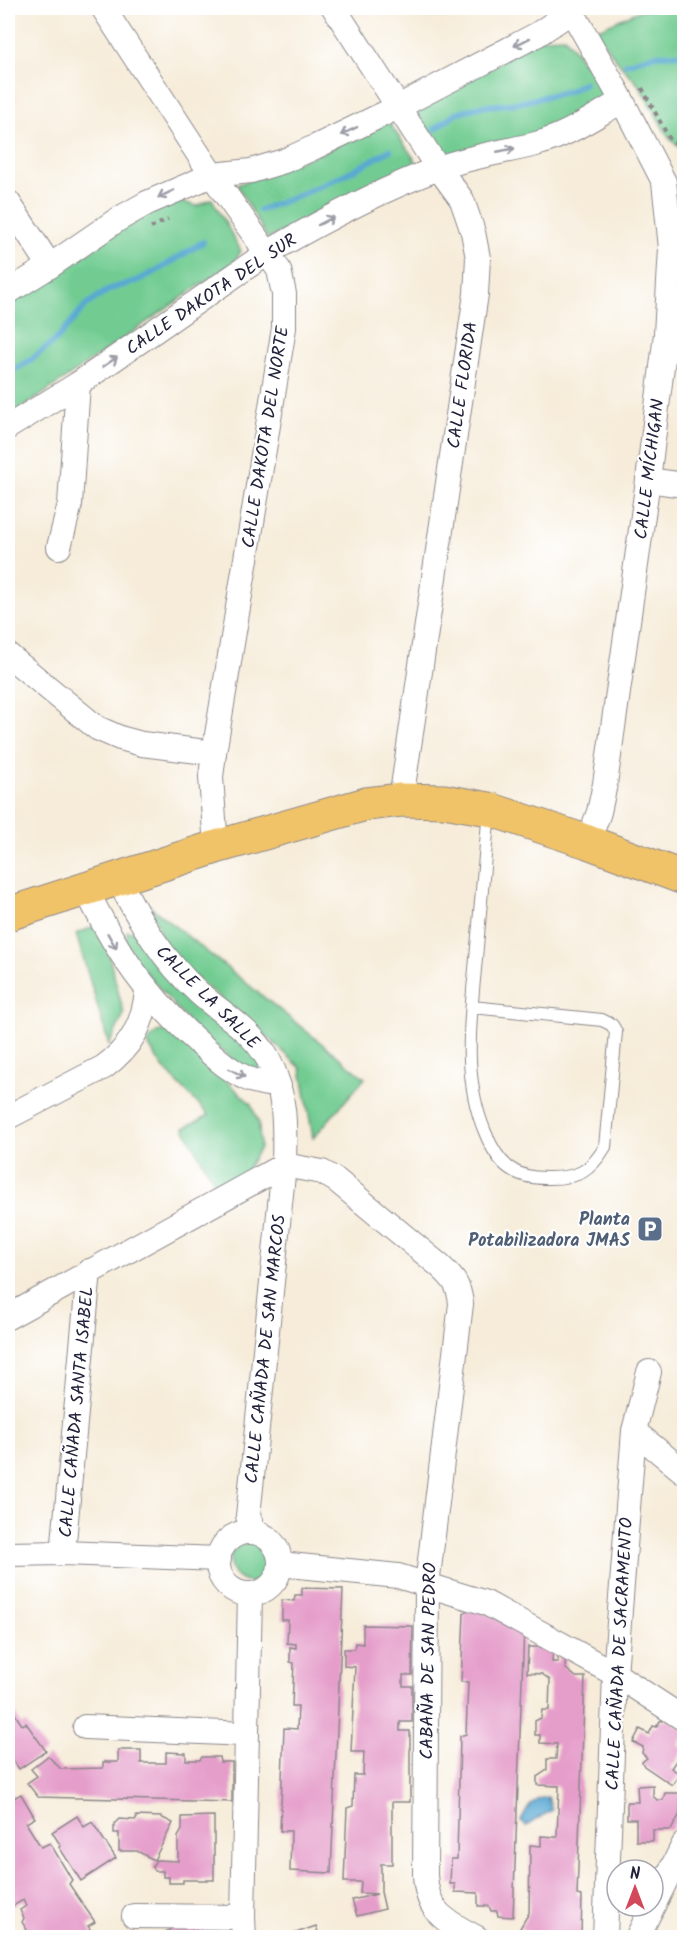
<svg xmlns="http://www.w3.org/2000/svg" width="692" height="1945" font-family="Kalam,sans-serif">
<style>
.green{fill:#72cc92;stroke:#4a7766;stroke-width:1.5}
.water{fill:#59a8d3;stroke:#3e6587;stroke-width:1.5}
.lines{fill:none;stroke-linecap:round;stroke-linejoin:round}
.stream{stroke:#59a8d3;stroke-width:6}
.building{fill:#e59dca}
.service-casing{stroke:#8c878a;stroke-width:14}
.minor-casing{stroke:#8c878a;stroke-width:26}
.primary-casing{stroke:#8c878a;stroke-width:35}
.path{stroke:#8c878a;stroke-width:4;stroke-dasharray:4.5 4.5;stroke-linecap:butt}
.service{stroke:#fff;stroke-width:12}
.minor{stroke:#fff;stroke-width:24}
.primary{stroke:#f1c369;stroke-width:33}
.oneway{stroke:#9c9ca7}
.labels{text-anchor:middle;stroke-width:4.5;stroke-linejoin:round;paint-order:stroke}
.street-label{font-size:18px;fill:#22223b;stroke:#fff}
.service-label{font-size:18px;font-weight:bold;fill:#4e5e75;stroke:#fff;text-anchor:end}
</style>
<rect width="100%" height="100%" fill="#fff"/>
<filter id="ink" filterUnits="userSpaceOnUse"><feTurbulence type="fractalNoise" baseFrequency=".0167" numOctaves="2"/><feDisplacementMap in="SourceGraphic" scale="12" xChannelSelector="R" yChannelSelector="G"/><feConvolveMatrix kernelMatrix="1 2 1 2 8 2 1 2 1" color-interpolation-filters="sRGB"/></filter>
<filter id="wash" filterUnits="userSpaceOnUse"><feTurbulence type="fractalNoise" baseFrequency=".008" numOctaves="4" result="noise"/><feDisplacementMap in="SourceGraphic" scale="24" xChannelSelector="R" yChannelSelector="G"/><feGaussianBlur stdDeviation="1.35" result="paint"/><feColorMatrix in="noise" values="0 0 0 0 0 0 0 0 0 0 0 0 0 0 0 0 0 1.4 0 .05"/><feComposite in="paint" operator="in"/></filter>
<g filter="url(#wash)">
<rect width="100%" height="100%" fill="#f6ecd9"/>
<g class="green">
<polygon points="645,8 684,8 684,152 669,138 638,84 624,69 594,31"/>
<polygon points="565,37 610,98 570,123 493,149 444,155 415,110 541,38"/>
<polygon points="387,120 418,164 268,239 237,185 326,151"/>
<polygon points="212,199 241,251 235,261 8,418 8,300 146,212 179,201 197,206"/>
<polygon points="151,907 365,1078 313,1138 301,1068 265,1035 168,955"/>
<polygon points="96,926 105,941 124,1014 109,1045 76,934"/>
<polygon points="127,931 139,933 177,990 221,1020 265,1062 258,1069 239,1064 197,1032 125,948"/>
<polygon points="171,1029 251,1104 259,1124 260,1148 246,1171 219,1191 184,1128 209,1115 163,1068 147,1043 157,1032"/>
<circle cx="250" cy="1562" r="20"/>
</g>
<path class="water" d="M548 1797 552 1810 526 1826 521 1821C528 1808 532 1798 548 1797Z"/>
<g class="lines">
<g class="stream">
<polyline points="626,64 654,55 684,54"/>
<polyline points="435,129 457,113 478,107 518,103 569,91 584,83"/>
<path d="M260 210C305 194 348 175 390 150"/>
<polyline points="8,373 28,362 56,340 86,305 110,289 137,281 160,269 203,242"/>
</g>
</g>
<g id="blocks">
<g class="building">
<polygon points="302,1588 343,1589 331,1873 290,1871 291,1831 280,1831 284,1728 297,1729 298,1706 292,1706 294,1663 290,1662 290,1647 296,1648 296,1644 287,1643 288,1620 282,1620 282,1600 294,1601 295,1595 302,1595"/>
<polygon points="471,1607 524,1628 513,1917 498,1916 497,1911 491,1911 489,1906 478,1906 478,1893 455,1892 455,1884 450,1884 451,1859 457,1859 460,1736 466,1734 468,1682 461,1682 464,1613"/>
<polygon points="363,1625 413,1626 412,1675 403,1675 403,1686 412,1686 412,1722 400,1722 400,1731 410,1731 410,1802 392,1802 392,1864 381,1864 381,1892 385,1909 357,1916 352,1900 377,1894 360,1893 361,1882 344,1882 347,1808 353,1806 354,1775 363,1775 364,1752 351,1752 355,1667 344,1666 344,1649 354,1649 355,1643 363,1644"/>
<polygon points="528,1647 553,1647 552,1662 558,1662 558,1657 566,1658 565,1668 576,1677 585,1677 577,1895 582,1896 581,1936 535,1938 520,1928 529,1913 530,1845 541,1846 541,1836 557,1837 559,1786 537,1785 537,1777 547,1770 547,1759 556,1759 557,1744 540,1743 540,1735 535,1735 535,1721 541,1718 542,1710 549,1710 550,1680 542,1674 527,1673"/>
<polygon points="13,1711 22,1725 26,1723 46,1751 19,1769 10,1756 10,1751 8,1751 8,1715"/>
<polygon points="669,1720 684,1730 684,1735 678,1745 684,1749 671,1768 680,1774 672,1785 644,1766 642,1762 647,1758 642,1753 643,1747 633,1742 640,1729 649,1734 653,1726 656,1727 660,1721"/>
<polygon points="118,1750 141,1750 141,1763 166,1763 166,1752 186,1753 186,1760 200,1760 202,1757 219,1757 220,1762 232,1762 232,1802 38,1797 27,1783 37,1776 31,1769 48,1756 61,1769 103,1768 103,1762 118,1762"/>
<polygon points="653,1785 653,1796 657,1800 663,1800 665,1793 681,1793 680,1814 671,1830 653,1830 653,1841 636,1841 636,1819 627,1819 627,1802 638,1802 637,1786"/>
<polygon points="12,1794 14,1798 21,1794 35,1818 26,1823 41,1847 50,1843 72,1880 69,1884 95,1922 88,1926 96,1938 32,1938 22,1922 24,1918 20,1910 26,1906 23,1900 8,1909 8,1796"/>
<polygon points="77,1816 84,1827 92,1822 116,1858 81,1881 59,1847 61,1846 52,1832"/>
<polygon points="136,1816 161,1817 173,1823 154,1860 137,1851 119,1851 119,1833 114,1833 114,1824 119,1819 136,1820"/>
<polygon points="214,1816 214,1880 183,1880 183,1883 169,1883 169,1877 163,1877 163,1871 154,1871 152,1867 156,1860 178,1861 178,1837 182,1830 182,1817"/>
<polygon points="205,1921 218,1930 221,1938 165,1938 163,1933 170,1930 166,1923"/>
<polygon points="316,1926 320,1938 284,1938 284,1937"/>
</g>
</g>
</g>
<g filter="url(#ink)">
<use href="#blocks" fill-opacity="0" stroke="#8c878a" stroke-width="1.5"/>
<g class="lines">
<g class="service-casing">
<path id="service" d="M472 1007 602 1020 612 1025 616 1032 605 1147C590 1172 578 1178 549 1178 513 1179 498 1164 485 1132 460 1073 472 1009 477 947 481 901 485 856 489 810"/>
</g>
<g class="minor-casing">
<g id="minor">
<polyline points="103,8 212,175 279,270 284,294 284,328 214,753 211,777 216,847"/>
<polyline points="334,8 432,159 462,200 473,232 478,258 476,294 401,800"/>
<polyline points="570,8 619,95 664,182 671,248 666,334 648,480 605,784 599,812 588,842"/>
<polyline points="8,202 50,266"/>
<polyline points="8,292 50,266 117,220 147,203 212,175 251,171 284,161 315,147 398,107 538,34 572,11"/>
<path d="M8 427 78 384 267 253C322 221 380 190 439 168 471 156 504 152 536 144 567 136 595 116 622 101"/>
<polyline points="648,480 684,485"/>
<polyline points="59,547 70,504 78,384"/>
<polyline points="8,655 97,728 120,738 142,744 214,753"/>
<path d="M118 878C139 921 163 960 199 993 222 1014 252 1030 268 1059 286 1092 285 1128 284 1165L248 1516 254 1532"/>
<path d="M86 888C113 949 149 999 199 1043 215 1057 228 1070 248 1079 257 1083 269 1084 279 1086"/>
<path d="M8 1117 104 1067C131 1047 143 1025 147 992"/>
<path d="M284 1165 322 1172 336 1180 440 1266C454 1279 459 1285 461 1304L427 1585 425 1875C427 1914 446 1921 477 1938"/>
<polyline points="8,1317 284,1165"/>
<polyline points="634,1431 684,1472"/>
<circle cx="249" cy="1563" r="31"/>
<polyline points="63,1553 89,1271"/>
<polyline points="8,1554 63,1553 219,1559"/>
<polyline points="280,1564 398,1576 486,1603 615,1674 684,1719"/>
<polyline points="85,1727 247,1734"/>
<polyline points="134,1916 243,1917"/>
<polyline points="244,1938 243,1917 250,1594"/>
<polyline points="605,1938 615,1674 634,1431 649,1372"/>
<polyline points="637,1938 684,1844"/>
</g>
</g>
<g class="primary-casing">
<polyline id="primary" points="8,914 216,847 366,804 401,800 444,801 489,809 588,842 684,878"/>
</g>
<g class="path">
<polyline points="642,88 669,138 684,152"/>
<polyline points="151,228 168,219"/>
</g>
<use href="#service" class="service"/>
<use href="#minor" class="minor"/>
<use href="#primary" class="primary"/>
</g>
<defs><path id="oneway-shaft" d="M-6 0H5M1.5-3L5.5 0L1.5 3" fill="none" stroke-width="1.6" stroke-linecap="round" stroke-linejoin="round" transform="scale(1.5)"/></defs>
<g class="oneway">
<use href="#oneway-shaft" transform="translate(522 42) rotate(153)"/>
<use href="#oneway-shaft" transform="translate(349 131) rotate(154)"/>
<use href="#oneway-shaft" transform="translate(506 150) rotate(-11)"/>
<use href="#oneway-shaft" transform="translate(166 194) rotate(155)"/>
<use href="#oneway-shaft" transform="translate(326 221) rotate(-27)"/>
<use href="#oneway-shaft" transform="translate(110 362) rotate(-34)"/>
<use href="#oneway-shaft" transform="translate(112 941) rotate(60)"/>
<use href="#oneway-shaft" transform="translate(237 1073) rotate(28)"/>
</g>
</g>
<defs>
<g id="parking-square" transform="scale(1.35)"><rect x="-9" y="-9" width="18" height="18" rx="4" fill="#5c6f8a" stroke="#fff"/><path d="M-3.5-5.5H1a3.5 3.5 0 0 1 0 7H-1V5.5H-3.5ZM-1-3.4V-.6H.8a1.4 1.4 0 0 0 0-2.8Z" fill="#fff"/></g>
</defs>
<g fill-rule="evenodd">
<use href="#parking-square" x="650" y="1229"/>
</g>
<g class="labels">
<g class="street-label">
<text transform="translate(211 294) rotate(-34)" y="6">CALLE DAKOTA DEL SUR</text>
<text transform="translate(462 385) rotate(-82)" y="6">CALLE FLORIDA</text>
<text transform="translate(265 437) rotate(-81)" y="6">CALLE DAKOTA DEL NORTE</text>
<text transform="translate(649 469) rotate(-83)" y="6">CALLE MÍCHIGAN</text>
<text transform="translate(208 997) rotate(45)" y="6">CALLE LA SALLE</text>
<text transform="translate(265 1349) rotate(-84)" y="6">CALLE CAÑADA DE SAN MARCOS</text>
<text transform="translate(76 1412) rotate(-85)" y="6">CALLE CAÑADA SANTA ISABEL</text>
<text transform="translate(619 1654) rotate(-87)" y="6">CALLE CAÑADA DE SACRAMENTO</text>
<text transform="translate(428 1661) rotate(-89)" y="6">CABAÑA DE SAN PEDRO</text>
</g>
<g class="service-label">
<text x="630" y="1225">Planta<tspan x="630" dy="21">Potabilizadora JMAS</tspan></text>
</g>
</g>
<rect width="692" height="1945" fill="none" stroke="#fff" stroke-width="30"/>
<g transform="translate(635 1888)"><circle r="28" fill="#ffffff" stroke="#a7a7b1" stroke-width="1.5"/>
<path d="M0-4.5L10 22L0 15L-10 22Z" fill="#d1495b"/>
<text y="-9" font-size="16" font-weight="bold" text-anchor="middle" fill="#22223b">N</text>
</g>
</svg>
